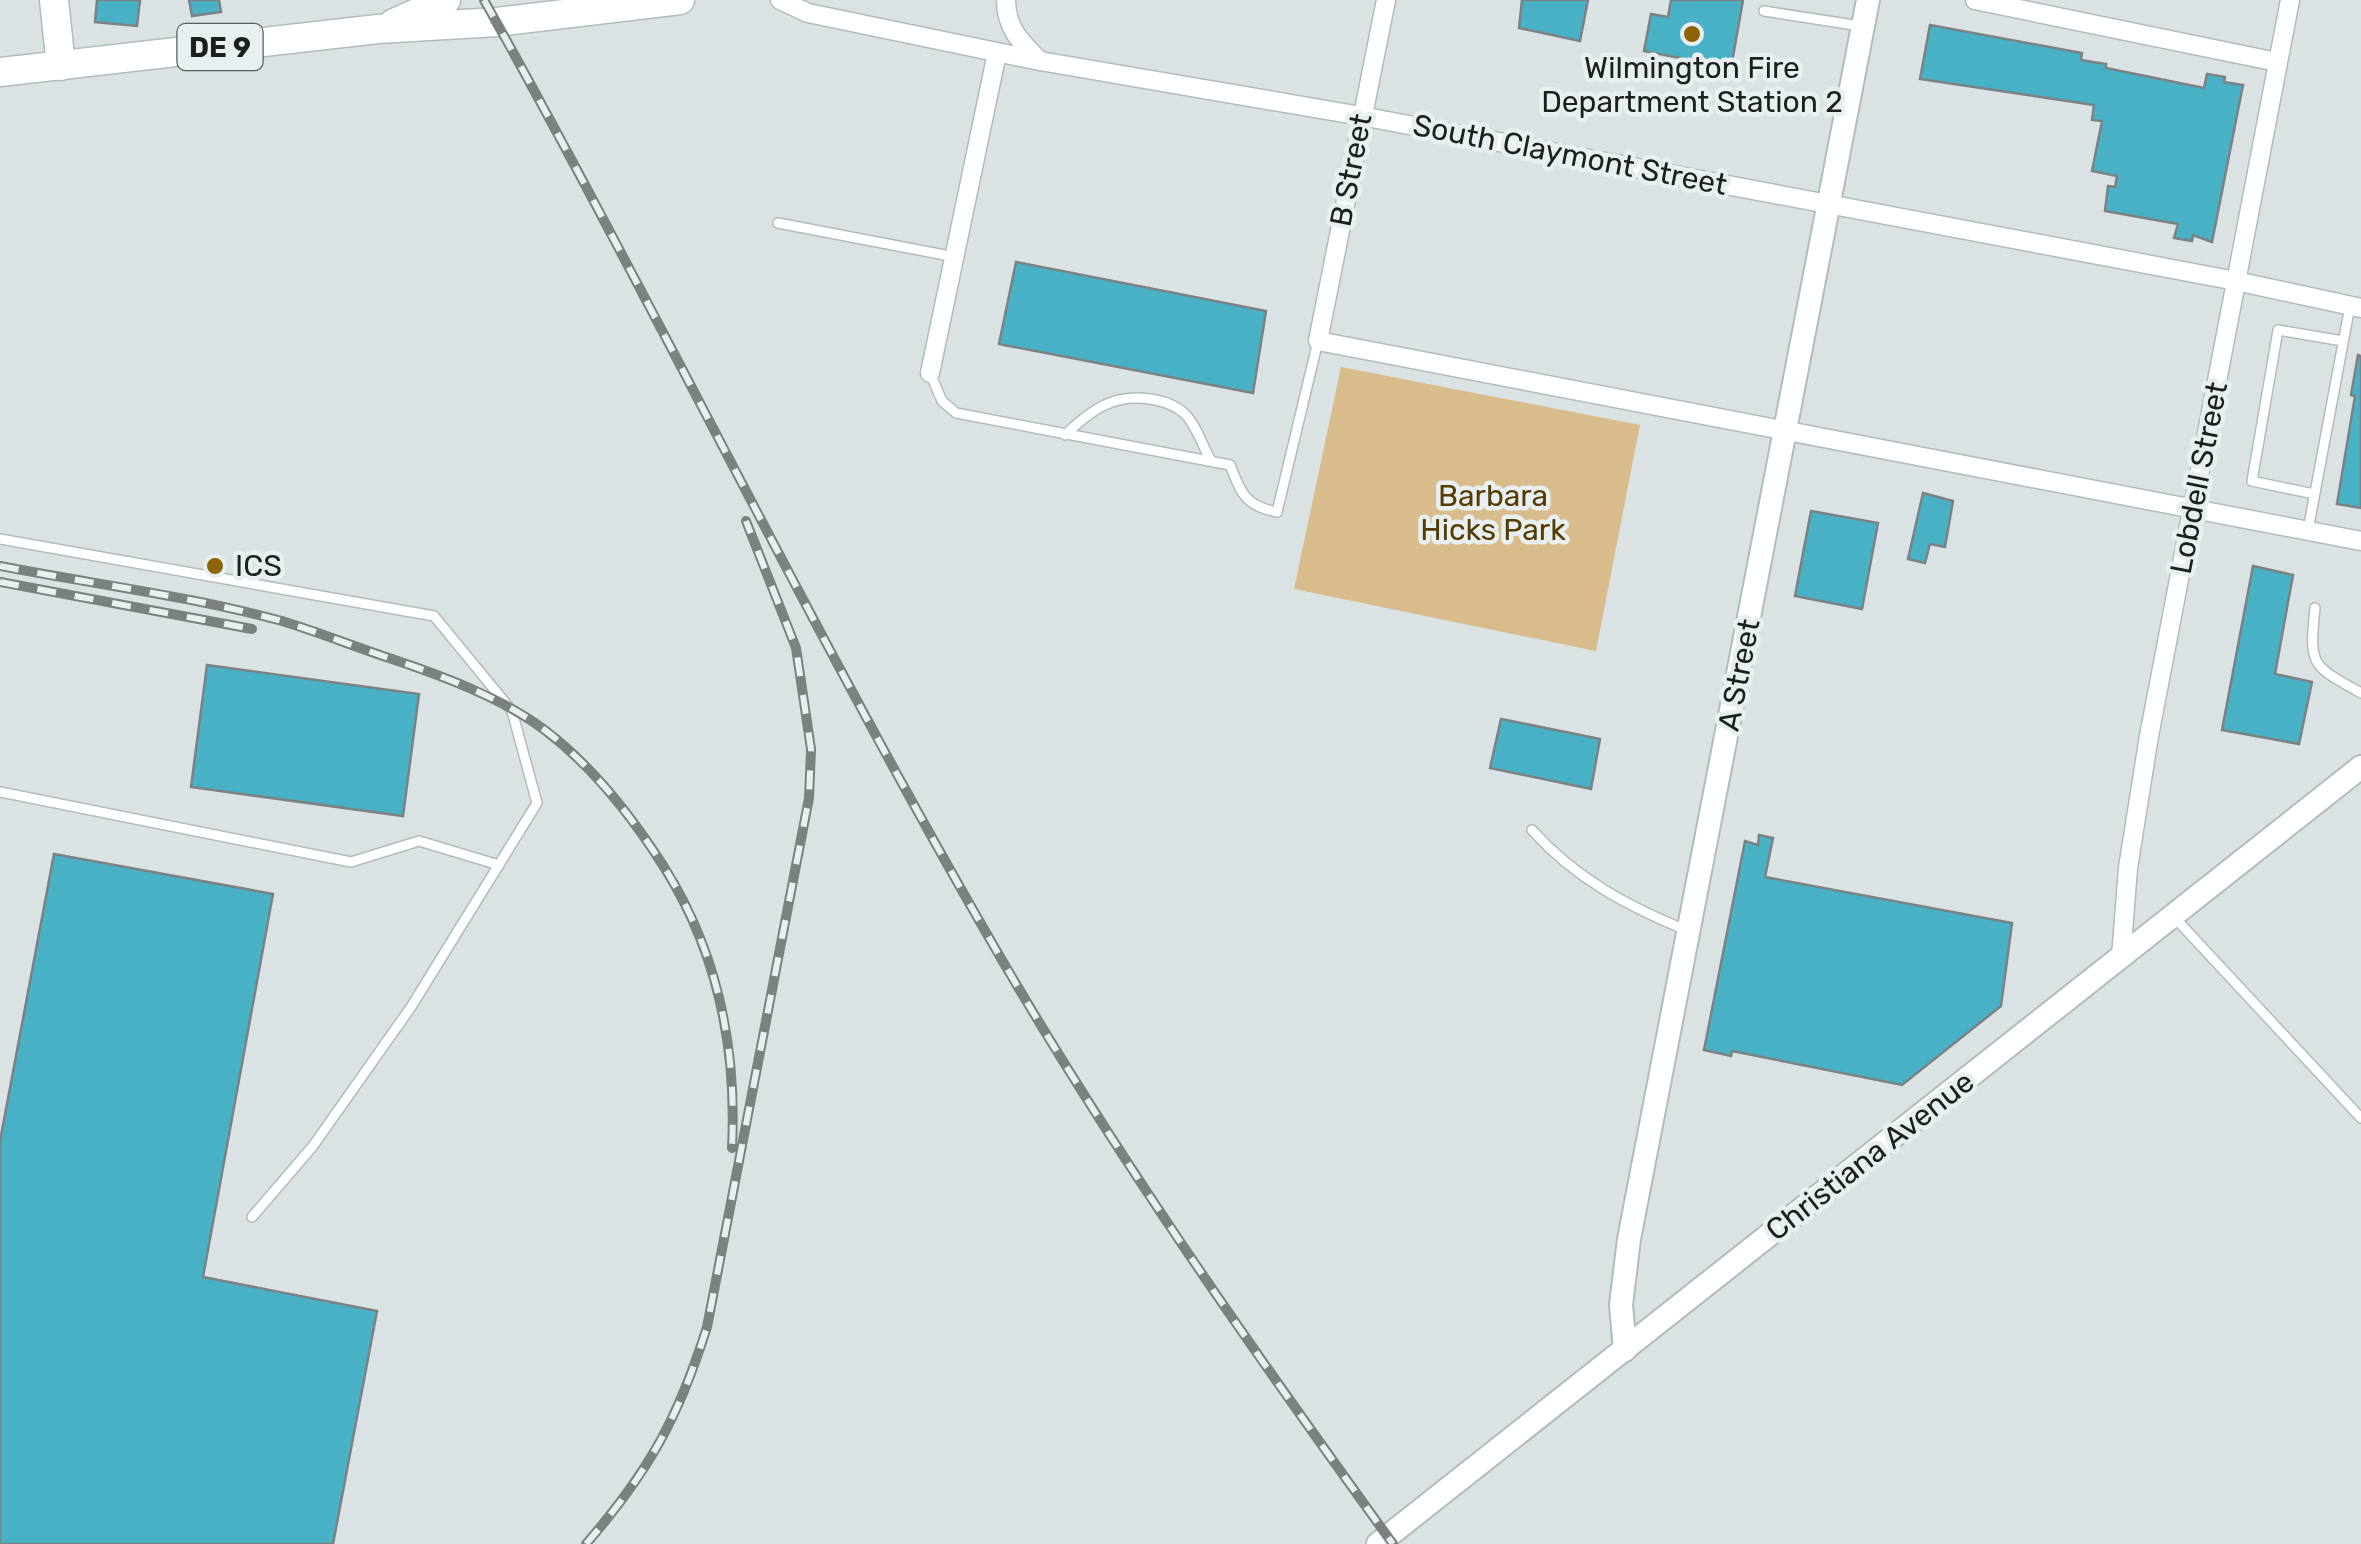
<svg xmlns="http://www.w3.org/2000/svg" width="2361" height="1544" font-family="Rubik,sans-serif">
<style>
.green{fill:#d9bc8b}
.building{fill:#49b1c6;stroke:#7b8284;stroke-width:2.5}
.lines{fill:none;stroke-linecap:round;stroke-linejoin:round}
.lane-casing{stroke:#b3bbbd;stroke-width:12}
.street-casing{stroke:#b3bbbd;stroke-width:21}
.secondary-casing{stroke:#b3bbbd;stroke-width:26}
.primary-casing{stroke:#b3bbbd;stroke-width:31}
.lane{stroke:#fff;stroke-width:9}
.street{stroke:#fff;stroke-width:18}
.secondary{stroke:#fff;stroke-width:22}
.primary{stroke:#fff;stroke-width:28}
.rail-casing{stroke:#7b8081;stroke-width:10}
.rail{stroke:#e7eff1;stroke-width:6;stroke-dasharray:19;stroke-linecap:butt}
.poi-dot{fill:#8c6405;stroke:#e7eff1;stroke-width:4}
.labels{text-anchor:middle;stroke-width:9;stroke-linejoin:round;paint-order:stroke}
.shield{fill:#e7eff1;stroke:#595d5e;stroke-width:2.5}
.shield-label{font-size:28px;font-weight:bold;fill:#1c1f1f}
.poi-label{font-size:30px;fill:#1c1f1f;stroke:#e7eff1}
.street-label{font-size:30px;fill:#1c1f1f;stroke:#e7eff1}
.park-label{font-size:30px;fill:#553b00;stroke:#e7eff1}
</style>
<rect width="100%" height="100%" fill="#dae2e4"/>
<polygon class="green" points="1341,367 1640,425 1596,651 1294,589"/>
<g class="building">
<polygon points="97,0 140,0 137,26 95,22"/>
<polygon points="189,0 219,0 221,12 192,16"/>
<polygon points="1522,0 1588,0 1580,41 1519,28"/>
<polygon points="1671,0 1743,0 1731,68 1644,51 1651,14 1668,17"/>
<polygon points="1930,25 2082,53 2081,60 2106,64 2106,68 2204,88 2207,74 2225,77 2224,82 2243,85 2212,242 2193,235 2192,241 2174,238 2178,224 2105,211 2108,186 2115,187 2117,176 2092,171 2102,121 2092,120 2094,105 1920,79"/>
<polygon points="1016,262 1266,311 1253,393 999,344"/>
<polygon points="2358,355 2361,356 2361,508 2337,504 2355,396 2351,395"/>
<polygon points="1923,493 1953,501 1945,547 1930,544 1925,563 1908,559"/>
<polygon points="1811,511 1878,523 1862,609 1795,596"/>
<polygon points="2253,566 2293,575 2275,674 2312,682 2299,744 2222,730"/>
<polygon points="207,665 419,694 403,816 191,787"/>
<polygon points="1501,719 1600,739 1591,789 1490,768"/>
<polygon points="1759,835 1773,838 1765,877 2012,923 2001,1006 1902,1085 1732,1051 1731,1056 1704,1050 1745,841 1758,845"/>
<polygon points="54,854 273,894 203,1277 377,1311 333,1544 0,1544 0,1141"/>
</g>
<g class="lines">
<g class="lane-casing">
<g id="lane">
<polyline points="1764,11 1860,26"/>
<polyline points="778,223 955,257"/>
<path d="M930 373 942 401 956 413 1230 465C1241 493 1245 506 1277 512L1318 341"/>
<path d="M1065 435C1093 408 1116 392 1156 400 1166 402 1176 406 1184 413 1196 424 1203 447 1211 461"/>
<polyline points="2314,494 2252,481 2278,330 2343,341"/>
<polyline points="2308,530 2350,306"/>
<polyline points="0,539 434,616 512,711 537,803 411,1007 313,1146 252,1217"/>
<path d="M2315 608C2309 666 2311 665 2361 693"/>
<polyline points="0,792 351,862 419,841 499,865"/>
<path d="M1532 830C1575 878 1627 906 1686 930"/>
<polyline points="2175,918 2361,1118"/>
</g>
</g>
<g class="street-casing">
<g id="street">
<polyline points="780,0 808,13 1040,61 1361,116 2236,281 2361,308"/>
<path d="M1006 0C1006 28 1021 43 1040 61"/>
<polyline points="1386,0 1318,341 2361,541"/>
<polyline points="1975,0 2277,62"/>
<polyline points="930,373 997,53"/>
<polyline points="2121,958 2128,868 2149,736 2290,0"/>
</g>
</g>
<g class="secondary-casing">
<g id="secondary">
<polyline points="1625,1350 1621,1305 1629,1239 1868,0"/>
<polyline points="1378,1544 2361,767"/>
</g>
</g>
<g class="primary-casing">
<g id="primary">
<polyline points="54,0 61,66"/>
<polyline points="394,23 446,0"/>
<polyline points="0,72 378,29 497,22 680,0"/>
</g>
</g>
<use href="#lane" class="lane"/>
<use href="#street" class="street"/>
<use href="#secondary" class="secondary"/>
<use href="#primary" class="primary"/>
<g class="rail-casing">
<g id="rail">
<path d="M484 0C656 307 808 624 984 929 1106 1142 1249 1345 1393 1544"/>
<path d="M0 566C93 584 190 596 282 621 318 632 353 646 389 658 440 675 503 698 546 731 593 767 633 818 664 867 718 953 737 1048 732 1148"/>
<polyline points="0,582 252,629"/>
<path d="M586 1544C649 1471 678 1419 707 1327L809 798 811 749 796 648 746 521"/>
</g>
</g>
<use href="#rail" class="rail"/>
</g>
<g class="poi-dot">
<circle cx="1692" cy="34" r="10"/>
<circle cx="215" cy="566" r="10"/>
</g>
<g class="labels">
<rect class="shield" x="177.5" y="24" width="85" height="46" rx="8"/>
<g class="shield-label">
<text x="220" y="57">DE 9</text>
</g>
<g class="poi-label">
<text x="1692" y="78">Wilmington Fire<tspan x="1692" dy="34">Department Station 2</tspan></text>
<text x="235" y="576" text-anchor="start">ICS</text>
</g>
<g class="street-label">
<text transform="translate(1570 155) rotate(11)" y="10">South Claymont Street</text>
<text transform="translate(1351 170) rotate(-79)" y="10">B Street</text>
<text transform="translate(2199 478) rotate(-79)" y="10">Lobdell Street</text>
<text transform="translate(1739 675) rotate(-79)" y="10">A Street</text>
<text transform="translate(1870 1156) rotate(-38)" y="10">Christiana Avenue</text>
</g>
<g class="park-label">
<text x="1493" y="506">Barbara<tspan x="1493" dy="34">Hicks Park</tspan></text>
</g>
</g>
</svg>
